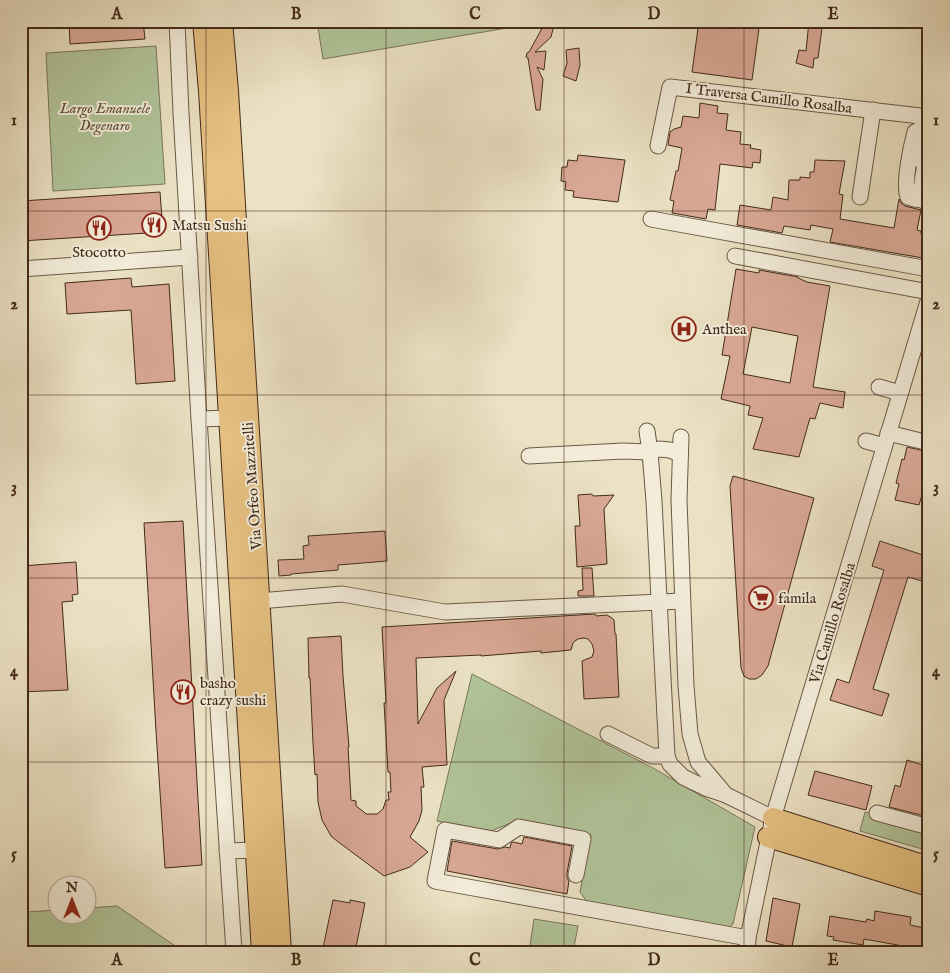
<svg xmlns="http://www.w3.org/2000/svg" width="950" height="973" font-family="'IM FELL English',serif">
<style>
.green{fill:#b1c499;stroke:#7a775a}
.building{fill:#d9a895;stroke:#432a1b;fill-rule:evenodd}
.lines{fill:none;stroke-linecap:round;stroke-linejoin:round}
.minor-casing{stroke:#6d5845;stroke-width:17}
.major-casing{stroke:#432a1b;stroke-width:22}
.minor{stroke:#f2ecd9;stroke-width:15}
.major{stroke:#e6c182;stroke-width:20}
.grid{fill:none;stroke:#432a1b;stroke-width:1;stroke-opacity:0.55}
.labels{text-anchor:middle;stroke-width:4;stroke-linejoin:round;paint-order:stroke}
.street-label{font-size:15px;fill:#432a1b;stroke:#f2ecd9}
.park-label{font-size:15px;font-style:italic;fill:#5e503a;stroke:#f2ecd9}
.poi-label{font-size:15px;fill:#432a1b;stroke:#f2ecd9;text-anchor:start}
.neatline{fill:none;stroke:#432a1b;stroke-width:2}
.grid-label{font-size:16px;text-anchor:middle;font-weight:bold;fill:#432a1b}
</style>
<rect width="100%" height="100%" fill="#ebe2c4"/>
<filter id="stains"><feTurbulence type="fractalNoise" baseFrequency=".004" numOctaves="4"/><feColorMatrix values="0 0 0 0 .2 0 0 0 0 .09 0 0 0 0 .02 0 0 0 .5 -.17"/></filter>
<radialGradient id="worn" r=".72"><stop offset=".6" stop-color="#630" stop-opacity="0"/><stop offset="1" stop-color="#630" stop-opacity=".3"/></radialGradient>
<g class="green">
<polygon points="317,21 514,21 513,27 323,59"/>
<polygon points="156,46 165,184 53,191 46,53"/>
<polygon points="472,674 653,768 755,827 733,924 729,927 587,902 580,892 591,835 518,820 491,831 437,821"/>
<polygon points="865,812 929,830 929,851 860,831"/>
<polygon points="117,906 184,952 29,952 27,912 57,910 58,916 88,916 88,908"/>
<polygon points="534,919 578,926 573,952 529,952"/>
</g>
<g class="building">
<polygon points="69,21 143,21 145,39 70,44"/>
<polygon points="546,21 555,21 551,37 535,52 546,51 544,70 537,67 543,79 540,110 536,110 528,58 526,57 527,53 529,52"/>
<polygon points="699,21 760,21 752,80 692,72"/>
<polygon points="809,21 823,21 818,58 814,58 813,68 796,63 799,50 806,51"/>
<polygon points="579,48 580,65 576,81 563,76 567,63 566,50"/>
<polygon points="700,103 718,106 717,113 728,114 726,130 741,132 740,144 751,145 750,148 761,150 760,163 753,162 752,168 720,164 715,210 708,209 706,219 672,213 674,201 670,200 676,171 678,171 682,148 668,145 670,132 674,129 681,127 683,116 699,118"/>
<polygon points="578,155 625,160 618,202 573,197 574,191 565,190 566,182 561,181 562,167 567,167 568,160 577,161"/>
<polygon points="815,160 845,161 839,194 843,195 840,219 894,228 899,199 901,203 905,206 921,210 917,230 921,231 921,234 929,235 929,259 830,242 833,229 811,225 810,230 784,226 782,233 737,225 740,205 771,210 773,197 788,200 789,180 800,180 800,177 810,178 810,172 814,172"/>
<polygon points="160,192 163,232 21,241 21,201"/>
<path d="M736 269 759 273V270L798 277V278L807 282 830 286 813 387 845 392 843 408 820 403 815 419 810 418 799 457 753 449 763 418 748 415 750 406 721 399 730 356 722 355ZM752 327 798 336 790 383 743 374Z"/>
<polygon points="131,278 132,287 169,284 175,381 136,384 131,310 67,314 65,283"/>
<polygon points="907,447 929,452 929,496 922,495 919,505 895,500 899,484 896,483 902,459 904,460"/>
<polygon points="733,476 814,498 768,666 762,675 756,679 749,679 744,676 741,668 730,486"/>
<polygon points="591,494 594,496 614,495 604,509 607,564 577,567 575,526 580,526 578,495"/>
<polygon points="183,521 198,800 202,865 165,868 156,731 144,523"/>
<polygon points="385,531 387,561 338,565 338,570 291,574 291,575 279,576 278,560 304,559 303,546 309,545 308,536"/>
<polygon points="880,541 929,557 922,581 908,577 873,689 889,694 882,716 830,700 837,679 849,683 884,570 872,566"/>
<polygon points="76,562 78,594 72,595 73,601 62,602 68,690 21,692 21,566"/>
<polygon points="582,568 592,568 594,596 578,596 578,591 583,590"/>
<polygon points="595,614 596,616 607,615 612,618 614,620 615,634 616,634 619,697 584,699 582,661 592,657 594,651 592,644 588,639 584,638 578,639 575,641 573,643 571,650 541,653 541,651 481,656 481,655 416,658 418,724 437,688 456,671 444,700 447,765 422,767 424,787 421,787 422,810 419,821 410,837 428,852 410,867 384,876 337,841 331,836 322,820 318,802 317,774 315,775 313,743 310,678 309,678 308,638 341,636 343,676 349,747 348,747 351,800 356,801 356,806 364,812 366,814 377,814 383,809 386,800 389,800 388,792 391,792 390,772 388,772 384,703 386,703 382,627"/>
<polygon points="907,760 929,767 929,817 889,807 895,785 900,787"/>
<polygon points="815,771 872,786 866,810 808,795"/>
<polygon points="524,837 572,846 567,873 567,878 569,881 567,894 447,871 452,841 498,849 505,847 510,848 511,843 513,842 522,844"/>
<polygon points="773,898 800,904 792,947 766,941"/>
<polygon points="333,900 350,903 350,900 365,903 355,952 340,949 340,952 323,948"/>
<polygon points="875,911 911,917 910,925 929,929 929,952 902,952 903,946 864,939 863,945 833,940 834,937 827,936 830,916 866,922 867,919 874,921"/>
</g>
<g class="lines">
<g class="minor-casing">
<g id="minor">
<polyline points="177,21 181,113 199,419 234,952"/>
<polyline points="658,146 670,87 929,117"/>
<polyline points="917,159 921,144 925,140 928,141 929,145"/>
<polyline points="912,191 915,199 923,200 929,205"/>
<polyline points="860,197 873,110"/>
<path d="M915 199 908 197C903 184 911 147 915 132L922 128H929"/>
<polyline points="923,200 922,182 928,147"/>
<polyline points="651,219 929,269"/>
<polyline points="735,256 929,292"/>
<polyline points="21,269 190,257"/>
<polyline points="879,387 900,393"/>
<polyline points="199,419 229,418"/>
<polyline points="647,431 650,452 654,501 667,756 670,764 683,777 708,789 726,795 773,818"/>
<polyline points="888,433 929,443"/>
<polyline points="681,437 679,500 686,686 690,734 698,762 726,795"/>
<polyline points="866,441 884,446"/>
<polyline points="529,456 623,451 650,452 659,449 670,450 680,454"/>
<polyline points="259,601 342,594 445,612 682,601"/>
<polyline points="608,734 652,756 667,756"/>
<polyline points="877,813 929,827"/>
<polyline points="227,851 255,850"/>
<polyline points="576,875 583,839 519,827 499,840 445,830 435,881 748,938"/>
<polyline points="747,952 748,938 773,818 929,298"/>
</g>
</g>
<g class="major-casing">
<g id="major">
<polyline points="203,21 209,91 262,952"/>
<polyline points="222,21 228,91 281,952"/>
<polyline points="773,818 929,867"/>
<polyline points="768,837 929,886"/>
</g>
</g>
<use href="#minor" class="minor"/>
<use href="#major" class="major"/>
</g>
<path class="grid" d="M206 21V952M386 21V952M564 21V952M744 21V952M21 211H929M21 395H929M21 578H929M21 762H929"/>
<defs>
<g id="restaurant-ring" transform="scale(1.25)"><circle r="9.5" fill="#f2ecd9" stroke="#8f2418" stroke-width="1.5"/><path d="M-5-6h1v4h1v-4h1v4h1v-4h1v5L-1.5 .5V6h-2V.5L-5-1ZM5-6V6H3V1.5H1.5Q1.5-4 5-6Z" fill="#8f2418"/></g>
<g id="hospital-ring" transform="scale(1.25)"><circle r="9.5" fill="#f2ecd9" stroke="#8f2418" stroke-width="1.5"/><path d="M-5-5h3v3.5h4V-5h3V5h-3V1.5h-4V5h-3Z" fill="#8f2418"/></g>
<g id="supermarket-ring" transform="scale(1.25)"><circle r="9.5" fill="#f2ecd9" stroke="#8f2418" stroke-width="1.5"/><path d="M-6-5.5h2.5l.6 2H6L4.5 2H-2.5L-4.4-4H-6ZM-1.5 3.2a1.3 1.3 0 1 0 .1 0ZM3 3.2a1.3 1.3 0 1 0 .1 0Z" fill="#8f2418"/></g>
</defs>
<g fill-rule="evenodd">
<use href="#restaurant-ring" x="154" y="225"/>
<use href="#restaurant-ring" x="99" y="228"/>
<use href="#hospital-ring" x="684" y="329"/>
<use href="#supermarket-ring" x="761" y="598"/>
<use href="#restaurant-ring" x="183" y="692"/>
</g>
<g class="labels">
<g class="street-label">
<text transform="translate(769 98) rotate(7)" y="5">I Traversa Camillo Rosalba</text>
<text transform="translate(252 486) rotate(-94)" y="5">Via Orfeo Mazzitelli</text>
<text transform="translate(832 623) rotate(-73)" y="5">Via Camillo Rosalba</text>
</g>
<g class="park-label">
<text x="105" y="113">Largo Emanuele<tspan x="105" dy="17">Degenaro</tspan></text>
</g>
<g class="poi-label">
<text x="172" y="230">Matsu Sushi</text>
<text x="99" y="257" text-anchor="middle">Stocotto</text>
<text x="702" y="334">Anthea</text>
<text x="778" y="603">famila</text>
<text x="200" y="688">basho<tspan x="200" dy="17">crazy sushi</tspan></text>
</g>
</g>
<rect width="950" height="973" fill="none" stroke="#ebe2c4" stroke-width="55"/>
<g transform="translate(72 900)"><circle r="24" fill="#f2ecd9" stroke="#ac9e8d"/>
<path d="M0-4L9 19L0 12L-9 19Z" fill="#8f2418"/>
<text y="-8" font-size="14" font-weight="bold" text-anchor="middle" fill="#432a1b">N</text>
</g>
<rect x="28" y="28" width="894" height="918" class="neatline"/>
<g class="grid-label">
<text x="117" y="19">A</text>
<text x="296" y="19">B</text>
<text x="475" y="19">C</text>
<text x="654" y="19">D</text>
<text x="833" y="19">E</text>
<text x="14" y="125">1</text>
<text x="936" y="125">1</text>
<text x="14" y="309">2</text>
<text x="936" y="309">2</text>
<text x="14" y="492">3</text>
<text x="936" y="492">3</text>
<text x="14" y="676">4</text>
<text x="936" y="676">4</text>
<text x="14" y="859">5</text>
<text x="936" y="859">5</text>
<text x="117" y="965">A</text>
<text x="296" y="965">B</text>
<text x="475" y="965">C</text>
<text x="654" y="965">D</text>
<text x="833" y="965">E</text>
</g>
<rect width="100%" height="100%" filter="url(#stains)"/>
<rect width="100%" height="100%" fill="url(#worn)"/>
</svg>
